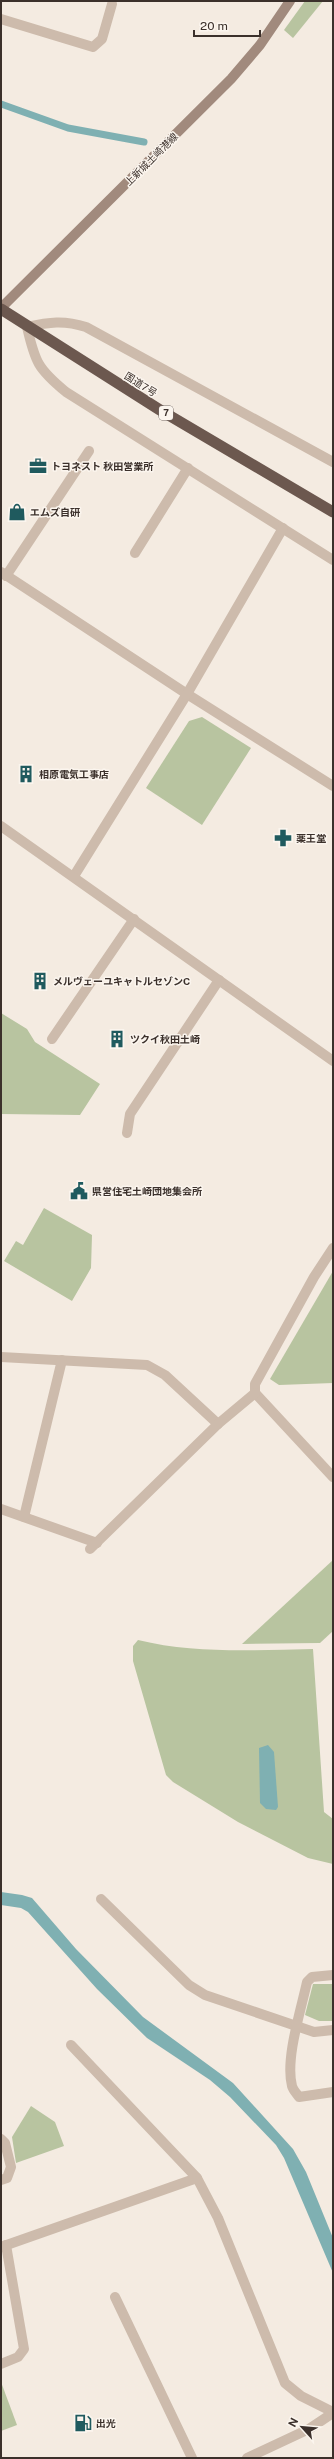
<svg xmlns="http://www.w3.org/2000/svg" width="334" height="2459" font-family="'Public Sans','Noto Sans JP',sans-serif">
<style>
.green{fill:#b8c4a0}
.water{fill:#7fb0b2}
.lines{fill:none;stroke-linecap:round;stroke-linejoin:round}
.stream{stroke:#7fb0b2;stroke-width:7}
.minor{stroke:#cdbbac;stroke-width:10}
.tertiary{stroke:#cdbbac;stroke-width:10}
.secondary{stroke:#a18a7d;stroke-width:10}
.trunk{stroke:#6c584f;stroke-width:11}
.labels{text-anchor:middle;stroke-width:3;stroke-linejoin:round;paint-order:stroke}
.shield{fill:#fbf5ee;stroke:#756b66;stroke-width:1}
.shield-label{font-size:9px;font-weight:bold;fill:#3b302b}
.street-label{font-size:10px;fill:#3b302b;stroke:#fbf5ee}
.poi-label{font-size:10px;font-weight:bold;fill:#3b302b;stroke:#fbf5ee;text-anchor:start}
</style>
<rect width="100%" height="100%" fill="#f4ebe1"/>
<g class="green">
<polygon points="305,1 323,1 293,38 284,30"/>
<polygon points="202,717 251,748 202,825 146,788 189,721"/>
<polygon points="1,1013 27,1029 35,1042 100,1084 80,1115 1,1114"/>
<polygon points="44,1208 92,1235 91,1268 72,1301 4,1261 16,1241 23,1245"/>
<polygon points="333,1271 333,1383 279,1385 270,1379"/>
<polygon points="333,1560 333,1631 320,1643 242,1644"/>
<path d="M138 1640C195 1654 255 1650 313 1649L324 1812 333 1819V1864L308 1858 238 1822 173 1782 166 1775 133 1661V1646Z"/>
<polygon points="313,1984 333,1984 333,2021 319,2021 305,2015"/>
<polygon points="31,2106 55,2122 64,2146 16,2163 12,2137"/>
<polygon points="1,2382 17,2425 1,2431"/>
</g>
<g class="water">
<polygon points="268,1745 274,1752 278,1807 276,1810 266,1809 260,1803 259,1748"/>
<polygon points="1,1892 22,1895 32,1898 76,1949 143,2017 233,2083 293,2149 306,2172 333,2238 333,2273 284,2158 276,2145 230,2097 210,2080 147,2038 97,1989 28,1912 21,1908 1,1905"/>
</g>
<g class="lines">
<polyline class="stream" points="1,104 68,128 144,142"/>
<g class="minor">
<polyline points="1,19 93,47 102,39 112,4"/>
<path d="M333 462 86 327C64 320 49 322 27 327 35 362 38 369 66 392L333 560"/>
<polyline points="135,553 188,468"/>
<polyline points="1,572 187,694 333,786"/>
<polyline points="6,576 89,451"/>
<polyline points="74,876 187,694 283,528"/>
<polyline points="52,1039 134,919"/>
<polyline points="127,1133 130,1114 219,980"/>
<polyline points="333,1248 314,1277 255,1384 255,1393 333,1477"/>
<polyline points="1,1357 147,1365 165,1375 218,1424"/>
<polyline points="1,1509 97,1543"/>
<polyline points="24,1517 62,1360"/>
<polyline points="90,1549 218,1424 255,1393"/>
<polyline points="101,1899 189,1985 205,1995 314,2032 333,2030"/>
<path d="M333 1975 312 1977 307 1982C301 2010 285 2059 292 2086 293 2090 297 2094 299 2097L333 2092"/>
<polyline points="71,2045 197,2178"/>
<polyline points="1,2139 5,2143 11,2167 7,2178 1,2180"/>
<polyline points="1,2247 197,2178 218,2218 285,2383 301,2396 333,2412"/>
<polyline points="115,2297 192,2458"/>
<polyline points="1,2364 18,2357 24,2349 6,2245"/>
</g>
<g class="tertiary">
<polyline points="1,826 333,1061"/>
<polyline points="247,2458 309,2429 333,2413"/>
</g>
<polyline class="secondary" points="1,308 231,79 260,45 290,1"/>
<polyline class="trunk" points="1,309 160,410 333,512"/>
</g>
<defs>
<g id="office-bare" transform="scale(1.38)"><path d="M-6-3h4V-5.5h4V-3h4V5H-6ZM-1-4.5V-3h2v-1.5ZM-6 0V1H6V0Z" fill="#1f5a5e" stroke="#fbf5ee" stroke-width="2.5" paint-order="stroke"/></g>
<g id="shop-bare" transform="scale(1.38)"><path d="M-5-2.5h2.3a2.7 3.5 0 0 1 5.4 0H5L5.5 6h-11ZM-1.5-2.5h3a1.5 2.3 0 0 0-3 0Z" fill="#1f5a5e" stroke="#fbf5ee" stroke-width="2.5" paint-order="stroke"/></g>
<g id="building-bare" transform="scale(1.38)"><path d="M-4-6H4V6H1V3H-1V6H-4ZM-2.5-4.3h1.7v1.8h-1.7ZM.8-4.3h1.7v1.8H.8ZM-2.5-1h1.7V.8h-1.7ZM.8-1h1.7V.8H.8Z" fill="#1f5a5e" stroke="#fbf5ee" stroke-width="2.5" paint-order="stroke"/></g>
<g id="pharmacy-bare" transform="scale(1.38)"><path d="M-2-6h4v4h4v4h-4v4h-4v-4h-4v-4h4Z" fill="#1f5a5e" stroke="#fbf5ee" stroke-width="2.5" paint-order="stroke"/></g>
<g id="civic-bare" transform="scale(1.38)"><path d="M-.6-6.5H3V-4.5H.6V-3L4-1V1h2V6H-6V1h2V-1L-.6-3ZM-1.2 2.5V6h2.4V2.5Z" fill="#1f5a5e" stroke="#fbf5ee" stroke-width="2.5" paint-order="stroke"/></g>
<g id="fuel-bare" transform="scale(1.38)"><path d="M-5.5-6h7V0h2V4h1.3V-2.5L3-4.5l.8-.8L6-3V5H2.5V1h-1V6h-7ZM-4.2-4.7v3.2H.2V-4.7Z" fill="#1f5a5e" stroke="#fbf5ee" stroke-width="2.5" paint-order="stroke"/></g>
</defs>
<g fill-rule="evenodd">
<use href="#office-bare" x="38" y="466"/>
<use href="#shop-bare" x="17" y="512"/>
<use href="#building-bare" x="26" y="774"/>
<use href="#pharmacy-bare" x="283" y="838"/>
<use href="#building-bare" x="40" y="981"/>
<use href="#building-bare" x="117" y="1039"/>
<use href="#civic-bare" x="79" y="1191"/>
<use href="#fuel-bare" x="83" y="2423"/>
</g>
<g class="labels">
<rect class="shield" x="159" y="406" width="14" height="14" rx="3"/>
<g class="shield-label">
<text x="166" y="416">7</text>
</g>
<g class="street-label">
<text transform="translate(151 159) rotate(-45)" y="4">上新城土崎港線</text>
<text transform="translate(141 384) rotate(32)" y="4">国道7号</text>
</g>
<g class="poi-label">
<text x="51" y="470">トヨネスト 秋田営業所</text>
<text x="30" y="516">エムズ自研</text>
<text x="39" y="778">相原電気工事店</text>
<text x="296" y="842">薬王堂</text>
<text x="53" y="985">メルヴェーユキャトルセゾンC</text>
<text x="130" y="1043">ツクイ秋田土崎</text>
<text x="92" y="1195">県営住宅土崎団地集会所</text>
<text x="96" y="2427">出光</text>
</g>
</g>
<rect width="334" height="2459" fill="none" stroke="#3b302b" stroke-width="4"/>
<g transform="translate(302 2427) rotate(297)" stroke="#fbf5ee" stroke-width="3" paint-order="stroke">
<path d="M0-3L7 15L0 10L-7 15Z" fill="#3b302b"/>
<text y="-6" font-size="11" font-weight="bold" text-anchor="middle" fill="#3b302b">N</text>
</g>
<path d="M194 30v6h66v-6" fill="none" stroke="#3b302b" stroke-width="2"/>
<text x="200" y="30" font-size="12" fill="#3b302b" stroke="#fbf5ee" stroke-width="3" paint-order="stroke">20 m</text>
</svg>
